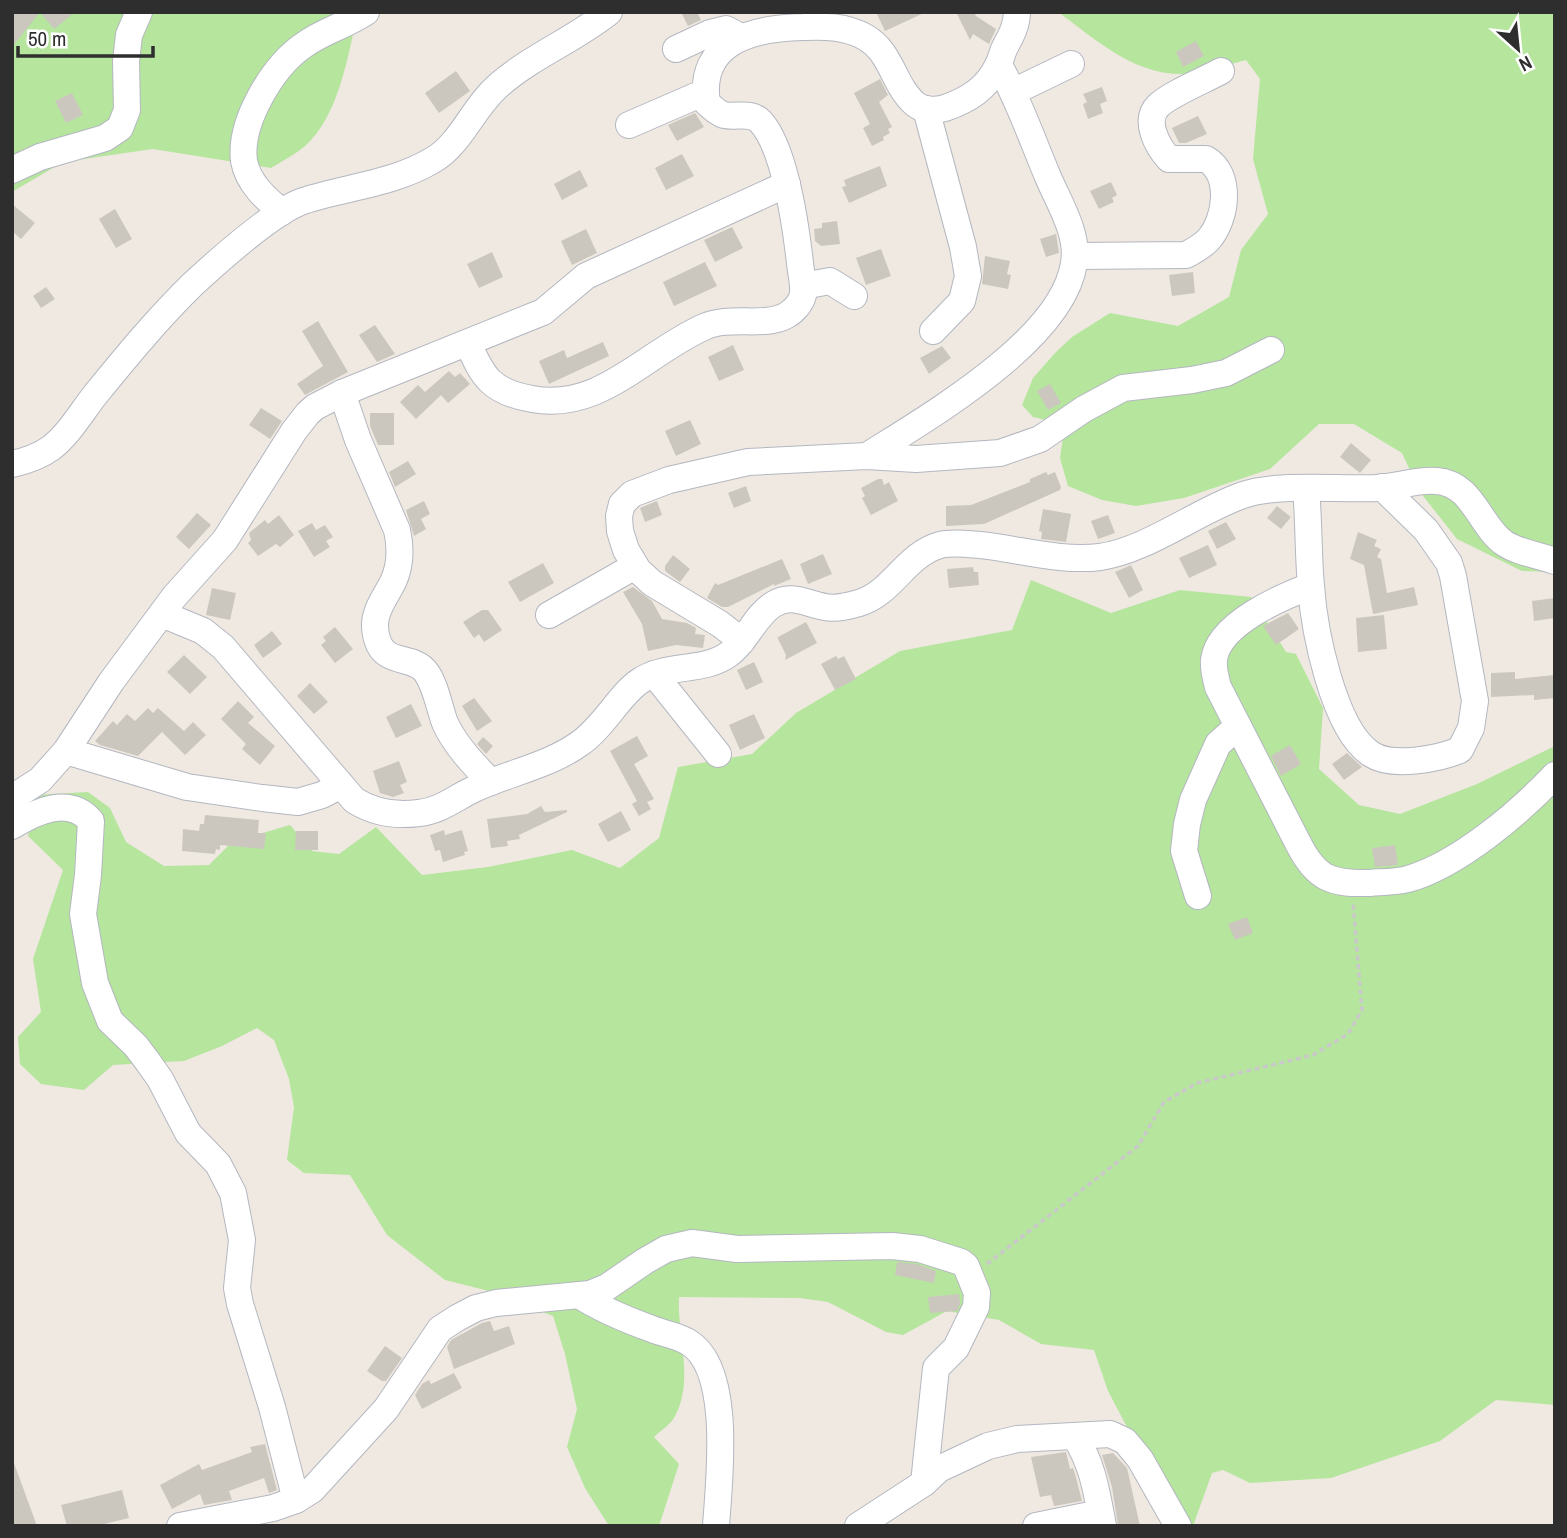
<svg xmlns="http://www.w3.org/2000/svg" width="1567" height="1538" font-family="'Archivo Narrow',sans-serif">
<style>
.green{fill:#b6e59e}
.building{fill:#cbc7bf}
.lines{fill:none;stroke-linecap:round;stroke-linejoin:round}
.minor-casing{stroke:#b4b7c1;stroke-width:28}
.path{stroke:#c9c9c9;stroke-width:3.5;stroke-dasharray:5 3.5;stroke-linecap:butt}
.minor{stroke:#fff;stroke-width:26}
</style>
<rect width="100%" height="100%" fill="#efe9e1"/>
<g class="green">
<path d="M12 12H358C348 55 339 117 304 147 294 155 282 161 271 168L153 149 63 162 12 192Z"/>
<path d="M1058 12H1555V572L1522 571 1457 539 1420 492 1402 453 1354 424H1319L1270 469 1184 498 1136 506 1102 500 1068 486 1060 458 1063 437 1055 422 1033 417 1022 405 1033 378 1055 353 1072 337 1110 313 1178 326 1229 297 1241 250 1268 214 1253 159 1260 79 1246 60C1226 65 1203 73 1182 74 1134 75 1095 39 1058 12Z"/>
<path d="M1031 580 1111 613 1180 590 1251 597 1286 652 1296 654 1323 708 1319 769 1359 805 1400 814 1477 784 1555 746V1405L1496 1400 1440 1441 1331 1478 1250 1483 1223 1470 1212 1473 1193 1526H1170L1147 1465 1108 1391 1094 1350 1041 1344 999 1320 947 1311 903 1335 886 1332 828 1302 800 1298 679 1297C677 1336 695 1382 674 1418 670 1425 660 1431 654 1437L679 1464 659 1526H609L585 1488 567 1447 577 1409 565 1354 553 1316 485 1290 445 1280 387 1235 350 1175 304 1173 287 1160 294 1107 289 1079 274 1040 257 1028 222 1046 184 1061 113 1065 84 1090 41 1084 20 1064 18 1037 41 1012 33 959 63 870 28 836 35 795 88 792 110 808 126 842 164 866 209 865 232 842 290 825 312 851 339 854 376 827 422 875 488 867 572 850 620 868 659 838 678 767 752 754 796 713 900 651 1012 630Z"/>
</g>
<g class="building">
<polygon points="12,12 75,12 54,29 40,12 12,47"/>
<polygon points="681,12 697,12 701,20 688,26"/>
<polygon points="876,12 926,12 885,31"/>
<polygon points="956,12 974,12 976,16 996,29 989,44 973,34 970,40"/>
<polygon points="1196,41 1204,56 1183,67 1176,52"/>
<polygon points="456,71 470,91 439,113 425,93"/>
<polygon points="880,79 888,95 879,102 892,127 888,129 890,133 883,137 884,140 872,146 863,128 870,124 854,93"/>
<polygon points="1102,87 1107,101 1100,104 1103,113 1088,119 1083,104 1087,102 1083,94"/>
<polygon points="72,93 83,115 66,123 55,101"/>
<polygon points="695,113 704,127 677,141 668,125"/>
<polygon points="1198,116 1207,134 1186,143 1179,143 1172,128"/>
<polygon points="682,154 694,176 666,190 655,168"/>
<polygon points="880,166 887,186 849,203 842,187 846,186 844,180"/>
<polygon points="580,170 588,186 562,200 554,184"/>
<polygon points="1111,182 1117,195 1112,198 1114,202 1099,209 1090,191"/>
<polygon points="12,204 35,223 21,239 12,231"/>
<polygon points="115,209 132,239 116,248 99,219"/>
<polygon points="837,221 840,244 821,246 815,241 814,229 822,228 822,223"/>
<polygon points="732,227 743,248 715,262 704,240"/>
<polygon points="586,229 597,253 572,265 561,241"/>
<polygon points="1056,234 1059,253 1046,257 1040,239"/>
<polygon points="881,249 891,276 866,285 856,258"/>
<polygon points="492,252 503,277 479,288 467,264"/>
<polygon points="985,256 1010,261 1007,274 1011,275 1008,289 982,284"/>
<polygon points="705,262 717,286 674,306 663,282"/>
<polygon points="1193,272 1195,293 1172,296 1169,275"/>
<polygon points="46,287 55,299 41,308 33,296"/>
<polygon points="318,321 348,372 305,395 297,384 323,366 302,331"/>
<polygon points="375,325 395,354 377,362 359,335"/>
<polygon points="603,342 609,356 549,384 539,361 564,350 567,358"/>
<polygon points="733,345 744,370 719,381 708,357"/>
<polygon points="942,346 951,358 929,374 920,358"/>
<polygon points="449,371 455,377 460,373 470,384 448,403 441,395 416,419 400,402 418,385 425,392"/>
<polygon points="1050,384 1061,403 1048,410 1037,391"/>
<polygon points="261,408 282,421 270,439 249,425"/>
<polygon points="370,413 394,413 394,445 378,445 370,426"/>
<polygon points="690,420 701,444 676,456 665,431"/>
<polygon points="1351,443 1371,460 1360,473 1340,457"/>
<polygon points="408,461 416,474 395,487 389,472"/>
<polygon points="1046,472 1048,475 1055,472 1061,487 1060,490 984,524 946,526 946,506 971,505 1030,482 1030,479"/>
<polygon points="878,479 882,479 884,485 889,482 898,501 871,515 862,498 865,496 861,488"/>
<polygon points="746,486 751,501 734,508 728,493"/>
<polygon points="424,501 430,514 421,519 426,529 414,536 406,510"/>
<polygon points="657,501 662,515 645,522 640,508"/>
<polygon points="1277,506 1291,517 1281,529 1267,518"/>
<polygon points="1043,509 1071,514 1066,542 1041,539 1042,532 1039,531"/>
<polygon points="197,513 211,525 189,549 176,537"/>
<polygon points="279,515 294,535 280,547 276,544 258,556 248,543 251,540 249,533 265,520 268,524"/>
<polygon points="1108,515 1115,533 1098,539 1091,521"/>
<polygon points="1226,522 1236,539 1217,549 1208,531"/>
<polygon points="312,523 316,530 325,525 333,537 326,541 330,547 314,557 298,531"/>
<polygon points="1358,532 1377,540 1374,546 1381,549 1377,557 1381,559 1387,593 1414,587 1418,605 1373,614 1364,565 1350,559"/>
<polygon points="1208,545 1217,565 1189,578 1179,558"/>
<polygon points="823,554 832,574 808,584 800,564"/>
<polygon points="673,555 690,569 680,582 665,571 665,566"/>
<polygon points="782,559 791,579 774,586 774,584 728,607 722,607 707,598 715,583 718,585"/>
<polygon points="543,563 554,583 520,602 508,582"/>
<polygon points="1131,565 1143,590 1129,598 1115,572"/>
<polygon points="973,567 974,572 978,572 979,585 949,588 947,569"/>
<polygon points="633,587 652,601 662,619 687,623 696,628 695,634 705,635 703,648 676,645 648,651 642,624 623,592"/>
<polygon points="212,588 236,593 230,620 206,615"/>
<polygon points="1555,598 1555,618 1534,621 1532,601"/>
<polygon points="482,610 488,610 502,630 484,642 479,634 474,638 463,622"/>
<polygon points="1288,613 1299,629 1276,645 1263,626"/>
<polygon points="1384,615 1387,649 1358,652 1356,618"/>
<polygon points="806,622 817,643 785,660 786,655 777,637 780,638 778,637"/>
<polygon points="335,627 353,649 335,663 321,645 326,641 323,637"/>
<polygon points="272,631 282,644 263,658 254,645"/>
<polygon points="184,655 207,677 190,694 167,672"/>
<polygon points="836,656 838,659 844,656 856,679 835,690 821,664"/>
<polygon points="754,662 763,682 746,690 737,670"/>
<polygon points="1515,672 1515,679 1555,675 1555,698 1534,700 1534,695 1491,697 1491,673"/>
<polygon points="310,683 328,702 314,714 297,696"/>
<polygon points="474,698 492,721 477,731 462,706"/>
<polygon points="238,701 254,717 248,723 275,746 260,765 242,749 246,744 221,719"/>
<polygon points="411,704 422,726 396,738 386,717"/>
<polygon points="148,708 153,713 158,708 184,731 193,722 206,735 185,755 162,732 138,756 100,745 95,741 113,721 117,725 127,714 135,721"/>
<polygon points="754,714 765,738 740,750 729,725"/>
<polygon points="637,736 648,756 634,764 654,799 647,802 651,809 639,816 632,804 637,801 610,751"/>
<polygon points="483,737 493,746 486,754 477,744"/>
<polygon points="1290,745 1301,764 1281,776 1271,756"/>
<polygon points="1347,753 1362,767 1344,780 1332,764"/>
<polygon points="399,761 407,782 400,785 404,793 393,797 380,793 373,771"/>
<polygon points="541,806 545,812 567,810 567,812 519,835 520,839 507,841 508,846 491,848 487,819 527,814"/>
<polygon points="621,811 631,830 608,842 598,824"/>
<polygon points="205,815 259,820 258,833 266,833 264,849 220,845 220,850 216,849 215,854 182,851 183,829 199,831 200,824 204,824"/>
<polygon points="444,830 445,835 462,830 468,851 464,852 465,855 443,862 440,850 435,851 430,835"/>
<polygon points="296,831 318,831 318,850 295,850"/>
<polygon points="1395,845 1398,865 1375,867 1372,848"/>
<polygon points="1247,917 1253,933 1235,940 1228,924"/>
<polygon points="897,1262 917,1264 936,1271 934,1283 895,1275"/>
<polygon points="959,1294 960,1304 957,1311 930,1313 928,1297"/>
<polygon points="490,1321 494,1331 509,1326 515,1344 454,1369 447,1347 451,1340 482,1323"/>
<polygon points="385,1346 402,1358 386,1381 382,1381 367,1371"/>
<polygon points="454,1373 462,1388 422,1409 415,1395 422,1384 429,1380 431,1384"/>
<polygon points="265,1444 277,1490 269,1493 264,1478 229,1491 232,1500 204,1505 200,1494 172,1509 160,1485 199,1464 202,1470 252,1452 250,1447"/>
<polygon points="1066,1452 1070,1469 1073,1468 1075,1474 1082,1501 1054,1506 1051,1495 1040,1497 1031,1457"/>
<polygon points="1113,1453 1127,1468 1140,1526 1118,1526 1112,1487 1102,1455"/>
<polygon points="12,1463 14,1463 37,1526 12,1526"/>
<polygon points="122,1490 129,1518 96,1526 67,1526 61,1505"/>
</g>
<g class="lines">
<g class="minor-casing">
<g id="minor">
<polyline points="676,49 710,33 726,29 741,37"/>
<polyline points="1013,92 1071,64"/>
<polyline points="926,109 963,247 968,276 962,301 933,331"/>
<polyline points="629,125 705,92"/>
<polyline points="12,170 40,157 105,138 120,128 127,110 126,61 129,35 139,12"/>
<path d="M282 212C266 199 248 183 244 161 239 122 273 66 304 45 323 31 347 25 366 12"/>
<path d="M1075 256 1186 255C1195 250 1203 246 1209 239 1227 218 1232 174 1206 159H1169C1158 147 1143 121 1158 106 1170 94 1205 80 1221 71"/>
<polyline points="803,286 830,281 854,296"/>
<path d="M468 343C483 378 492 392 532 399 600 412 645 353 704 327 730 315 765 328 787 315 794 311 801 303 803 295 804 285 801 273 800 263 796 228 785 147 760 121 750 111 736 118 724 115 717 113 712 107 707 103 697 41 754 28 803 27 824 26 845 26 865 37 892 52 893 85 915 104 924 111 934 111 945 108 968 100 986 89 997 67 1001 60 1002 53 1005 47 1011 36 1017 25 1017 12"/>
<path d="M342 393 358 440 397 530C401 548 401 565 393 582 386 596 374 611 375 627 378 670 411 652 426 672 436 686 439 707 445 723 455 745 474 765 491 782"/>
<path d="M867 456C928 417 1063 340 1074 263 1079 234 1059 203 1048 177 1032 139 1019 101 999 65"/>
<path d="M12 464C26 461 40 456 51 448 69 434 81 413 95 395 126 357 158 318 193 284 218 261 272 212 303 201 346 187 393 184 433 160 461 144 473 107 499 85 532 56 574 40 609 12"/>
<path d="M1306 489C1309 521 1308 553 1311 586 1314 629 1333 729 1371 754 1392 768 1438 759 1460 750L1471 728 1475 701 1453 576 1449 563 1426 530 1382 487"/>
<path d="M1311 586C1281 597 1218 624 1214 660 1213 669 1216 679 1218 687L1298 843C1316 879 1331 884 1370 883 1382 882 1396 882 1408 879 1458 865 1519 813 1555 775"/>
<path d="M162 614 203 631 223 647 354 800C374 813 396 816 419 813 440 811 455 798 474 789 508 773 548 766 579 744 604 727 619 695 640 681 667 663 703 673 729 654 747 641 755 615 774 604 791 593 807 604 825 607 835 609 849 606 859 603 893 593 905 555 940 545 952 542 967 544 980 545 1019 549 1061 562 1100 557 1148 550 1197 511 1243 495 1277 483 1338 490 1377 488 1397 487 1417 479 1437 481 1473 484 1479 525 1504 543 1519 553 1539 555 1555 561"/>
<polyline points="549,615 635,566"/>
<polyline points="742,641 720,624 652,583 638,570 626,550 620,531 619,516 622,504 632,494 669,480 748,462 867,456 916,459 1000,453 1040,439 1084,409 1123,388 1192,380 1226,373 1271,350"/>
<polyline points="654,674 718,754"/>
<polyline points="66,751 187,787 262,798 298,802 322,795 341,785"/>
<polyline points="12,798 40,780 66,751 111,682 174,597 225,540 294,431 308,413 315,407 342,393 543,312 586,276 787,184"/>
<path d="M12 826C35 812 69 795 91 821L88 875 83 914 95 983 110 1021 136 1046 148 1062 160 1079 188 1133 218 1164 233 1193 242 1240 237 1288 240 1304 272 1407 296 1500"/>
<polyline points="1198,896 1184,851 1187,824 1193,800 1218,744 1238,726"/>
<path d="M579 1295C602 1310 627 1320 652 1329 664 1334 677 1335 688 1342 733 1368 719 1481 716 1526"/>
<path d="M1075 1437C1093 1464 1097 1494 1103 1526"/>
<polyline points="924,1483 939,1469 988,1446 1017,1439 1110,1434 1125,1441 1140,1459 1178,1526"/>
<polyline points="180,1526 273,1508 296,1500 312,1490 386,1409 440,1329 457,1318 476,1308 496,1303 590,1294 607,1287 645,1261 666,1249 692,1243 737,1249 892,1246 920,1249 961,1262 966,1266 977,1293 976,1307 956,1348 936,1368 924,1483 858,1526"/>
<polyline points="1036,1526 1100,1513"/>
</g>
</g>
<polyline class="path" points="987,1264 1138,1146 1164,1102 1197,1083 1313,1055 1348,1034 1362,1010 1353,902"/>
<use href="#minor" class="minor"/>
</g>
<rect width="1567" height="1538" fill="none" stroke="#2e2e2e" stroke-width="28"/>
<g transform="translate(1518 49) rotate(153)" stroke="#ffffff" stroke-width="5" paint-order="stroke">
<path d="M0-5L12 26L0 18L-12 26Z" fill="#2e2e2e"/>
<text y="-10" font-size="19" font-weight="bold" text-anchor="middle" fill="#2e2e2e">N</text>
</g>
<path d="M18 46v10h135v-10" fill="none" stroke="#2e2e2e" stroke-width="3.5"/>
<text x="28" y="46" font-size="21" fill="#2e2e2e" stroke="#ffffff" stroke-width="5" paint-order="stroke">50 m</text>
</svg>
